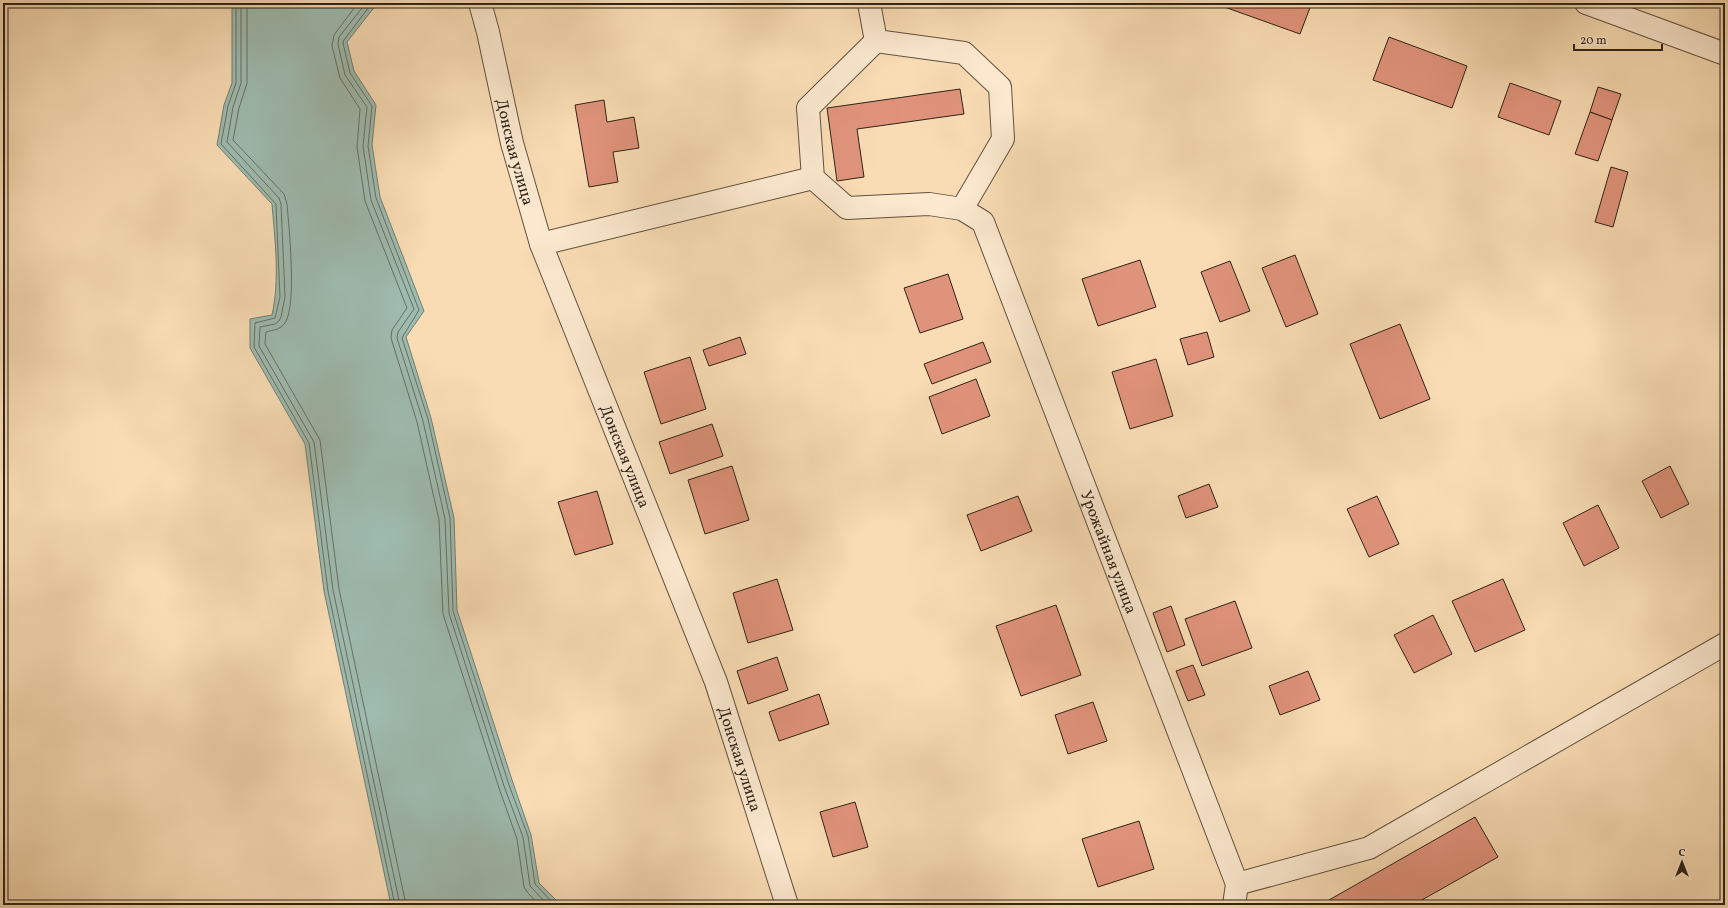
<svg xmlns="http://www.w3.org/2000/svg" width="1728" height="908" font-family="Vollkorn,serif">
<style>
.water{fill:#9ebbaf;stroke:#717e73}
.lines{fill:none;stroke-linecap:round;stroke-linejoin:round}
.shore{stroke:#666f64;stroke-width:1}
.building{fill:#e0937b;stroke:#2e2318}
.minor-casing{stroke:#61513f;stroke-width:24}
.minor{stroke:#fbe8ce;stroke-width:22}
.labels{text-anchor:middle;stroke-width:3.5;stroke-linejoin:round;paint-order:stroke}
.street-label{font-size:16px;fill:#2e2318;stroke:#fbe8ce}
</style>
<rect width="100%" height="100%" fill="#f9dcb4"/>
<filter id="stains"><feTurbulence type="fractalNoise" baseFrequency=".005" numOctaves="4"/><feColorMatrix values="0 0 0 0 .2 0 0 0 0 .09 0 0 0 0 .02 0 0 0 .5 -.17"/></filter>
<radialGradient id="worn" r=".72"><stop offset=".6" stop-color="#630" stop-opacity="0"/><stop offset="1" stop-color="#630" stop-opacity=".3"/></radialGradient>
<path class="water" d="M232 3H374L376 5 347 42 354 71 376 105 372 145 380 197 424 311 406 337 431 418 454 518 457 610 513 783 531 835 539 883 561 905H391L324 591 305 444 250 348V319L272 315C280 279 275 241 272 204L217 145 224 105 232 83Z"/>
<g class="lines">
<g class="shore">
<polyline points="236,3 236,83 228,106 221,144 276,204 280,297 275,318 255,323 254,347 309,443 328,591 395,905"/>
<polyline points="241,3 241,83 233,107 227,142 279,198 281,204 285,297 281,317 279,321 275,324 260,327 259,346 314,442 333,590 400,905"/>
<path d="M247 3V83L239 108 233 140 284 194 287 204C289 228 297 305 285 323 280 330 273 330 266 332L265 344 320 440 339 589 406 905"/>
<polyline points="358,3 334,35 332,46 340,78 360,109 357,147 365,201 407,308 392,330 391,338 417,422 439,520 443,614 499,788 517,839 524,887 528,893 539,905"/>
<polyline points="366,3 339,37 338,44 345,75 367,107 363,146 371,200 414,309 398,332 397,338 423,421 445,519 449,613 504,786 523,837 530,886 548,905"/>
<polyline points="372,3 344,40 343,43 350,73 372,106 368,146 376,198 419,310 402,338 428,419 450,518 453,611 509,785 528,836 535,884 555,905"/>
</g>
</g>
<g class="building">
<polygon points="1217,3 1304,3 1311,5 1300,34 1216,4"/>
<polygon points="1389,37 1467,66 1452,108 1373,80"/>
<polygon points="1510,83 1561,101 1549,135 1498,117"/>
<polygon points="1598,87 1621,94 1612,120 1590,112"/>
<polygon points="960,89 964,114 857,129 864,177 837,181 827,108"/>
<polygon points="604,100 607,122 634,117 639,148 613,152 618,182 589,187 575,105"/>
<polygon points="1590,112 1612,120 1598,161 1575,154"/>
<polygon points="1611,167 1628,172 1613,227 1595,222"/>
<polygon points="1295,255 1318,314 1286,327 1262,268"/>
<polygon points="1140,260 1156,307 1098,326 1082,279"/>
<polygon points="1230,261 1250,311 1220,322 1201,272"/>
<polygon points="948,274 963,319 920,333 904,288"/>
<polygon points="1400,324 1430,399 1380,419 1350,344"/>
<polygon points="1207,332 1214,357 1188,365 1180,339"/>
<polygon points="740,337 746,354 709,366 703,350"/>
<polygon points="983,342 991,362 932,384 924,364"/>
<polygon points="690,357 706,409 661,424 644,372"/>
<polygon points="1156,359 1173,416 1130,429 1112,372"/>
<polygon points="976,379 990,416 942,434 929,397"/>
<polygon points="712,424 723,456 670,474 659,442"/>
<polygon points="732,466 749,520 705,534 688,480"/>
<polygon points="1670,466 1689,504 1661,518 1642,481"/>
<polygon points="1209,484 1218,507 1186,518 1178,496"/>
<polygon points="597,491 613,544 575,555 558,502"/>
<polygon points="1018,496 1032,531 981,551 967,515"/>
<polygon points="1377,496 1399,544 1369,557 1347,509"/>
<polygon points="1598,505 1619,548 1584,566 1563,523"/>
<polygon points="777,579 793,630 748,643 733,593"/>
<polygon points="1503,579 1525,630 1475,652 1452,601"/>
<polygon points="1235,601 1252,648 1202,666 1185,619"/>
<polygon points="1056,605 1081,675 1021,696 996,626"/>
<polygon points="1171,606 1185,645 1167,652 1153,613"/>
<polygon points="1433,615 1452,654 1414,673 1394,635"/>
<polygon points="777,657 788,690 748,704 737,671"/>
<polygon points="1193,665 1205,695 1188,701 1176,671"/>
<polygon points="1308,671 1320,700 1280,715 1269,686"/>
<polygon points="819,694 829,724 779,741 769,712"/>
<polygon points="1093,702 1107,741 1068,754 1055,715"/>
<polygon points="855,802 868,847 833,857 820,812"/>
<polygon points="1475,817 1498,857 1413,905 1332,905 1329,900"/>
<polygon points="1139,821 1154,869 1098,887 1082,839"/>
</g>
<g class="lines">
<g class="minor-casing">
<g id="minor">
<path id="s1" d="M480 3 488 32 512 143 541 244 716 682 787 905"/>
<path id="s2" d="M869 3 876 41 808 108 813 178 847 208 929 204 962 209 983 222 1237 884 1234 905"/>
<polyline points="1586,3 1725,54"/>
<polyline points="876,41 964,53 1000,87 1003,139 962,209"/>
<polyline points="541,244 813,178"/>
<polyline points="1237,884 1369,848 1725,644"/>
</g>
</g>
<use href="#minor" class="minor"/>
</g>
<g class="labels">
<g class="street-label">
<text dy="6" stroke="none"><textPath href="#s1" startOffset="153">Донская улица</textPath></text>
<text dy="6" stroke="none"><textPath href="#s1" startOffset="477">Донская улица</textPath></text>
<text dy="6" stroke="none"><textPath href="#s2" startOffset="743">Урожайная улица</textPath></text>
<text dy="6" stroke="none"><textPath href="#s1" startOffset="801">Донская улица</textPath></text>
</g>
</g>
<rect width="1728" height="908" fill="none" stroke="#f9dcb4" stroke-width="16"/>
<rect x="4" y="4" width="1720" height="900" fill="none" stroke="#2e2318" stroke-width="2"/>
<rect x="8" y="8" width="1712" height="892" fill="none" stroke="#2e2318"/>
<g transform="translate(1682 862)" stroke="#fbe8ce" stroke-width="3" paint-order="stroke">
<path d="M0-3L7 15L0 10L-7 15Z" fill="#2e2318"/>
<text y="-6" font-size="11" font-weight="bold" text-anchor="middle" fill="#2e2318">С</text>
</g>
<path d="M1574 44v6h88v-6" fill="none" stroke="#2e2318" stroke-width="2"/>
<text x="1580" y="44" font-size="12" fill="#2e2318" stroke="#fbe8ce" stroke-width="3" paint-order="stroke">20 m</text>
<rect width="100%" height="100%" filter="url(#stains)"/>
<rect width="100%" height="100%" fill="url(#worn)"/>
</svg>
